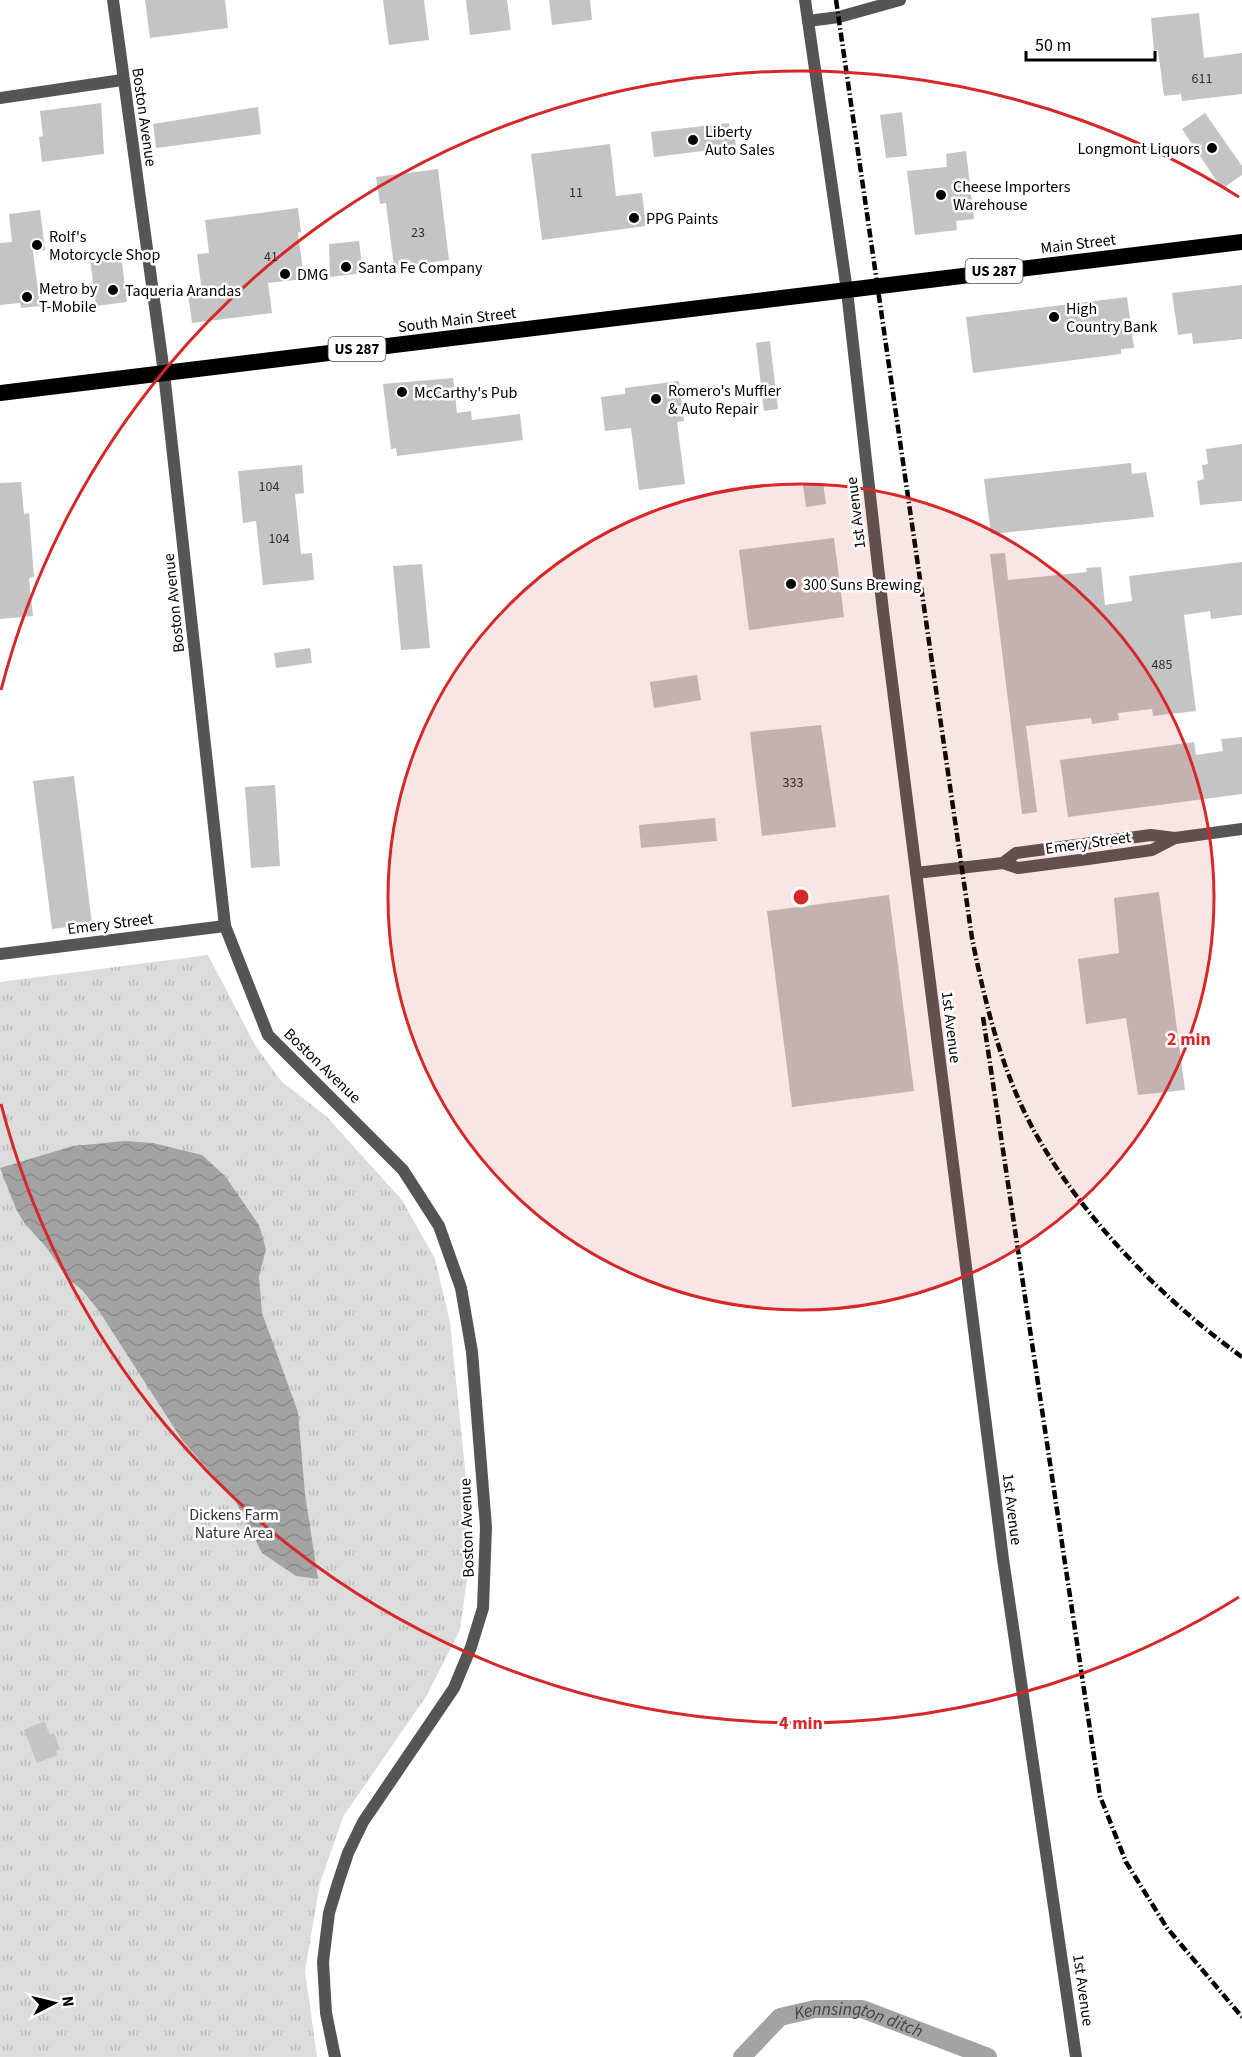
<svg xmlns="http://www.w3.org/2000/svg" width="1242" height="2057" font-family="'Source Sans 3',sans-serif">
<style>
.park{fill:url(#park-tufts)}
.water{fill:url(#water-waves)}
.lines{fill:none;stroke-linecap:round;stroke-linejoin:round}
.canal{stroke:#a3a3a3;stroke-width:18}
.building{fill:#c4c4c4}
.minor{stroke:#555;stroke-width:12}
.tertiary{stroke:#555;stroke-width:12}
.trunk{stroke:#000;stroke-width:16}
.rail{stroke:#000;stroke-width:4.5;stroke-dasharray:9 3 1.5 3;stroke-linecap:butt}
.ring{fill:none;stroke:#d62828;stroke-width:3}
.poi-dot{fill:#000;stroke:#fff;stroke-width:2}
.labels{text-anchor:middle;stroke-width:5;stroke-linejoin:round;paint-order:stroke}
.number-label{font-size:14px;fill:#313131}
.shield{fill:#fff;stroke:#4c4c4c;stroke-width:1.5}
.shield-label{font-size:15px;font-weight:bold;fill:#000}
.street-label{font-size:16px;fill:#000;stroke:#fff}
.poi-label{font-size:16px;fill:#000;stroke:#fff;text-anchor:start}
.park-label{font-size:16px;fill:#333;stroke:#fff}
.water-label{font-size:18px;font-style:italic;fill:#444;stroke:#fff}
.centre{fill:#d62828;stroke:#fff;stroke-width:3}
.ring-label{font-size:18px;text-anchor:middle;font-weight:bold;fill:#d62828;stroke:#fff;stroke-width:5;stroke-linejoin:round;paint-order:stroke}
</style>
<defs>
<pattern id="park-tufts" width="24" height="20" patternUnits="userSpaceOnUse" patternTransform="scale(1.5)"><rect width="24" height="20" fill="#dcdcdc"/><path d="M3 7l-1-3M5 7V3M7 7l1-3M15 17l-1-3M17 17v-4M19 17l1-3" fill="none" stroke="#bbb"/></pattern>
<pattern id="water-waves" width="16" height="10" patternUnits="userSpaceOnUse" patternTransform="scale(1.5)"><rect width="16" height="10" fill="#a3a3a3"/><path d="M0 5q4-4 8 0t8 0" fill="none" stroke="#8b8b8b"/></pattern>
</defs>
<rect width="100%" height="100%" fill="#fff"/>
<polygon class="park" points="208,955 255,1045 282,1082 326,1116 402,1200 435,1259 450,1322 470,1518 468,1572 460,1630 427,1695 343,1817 320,1883 305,1971 317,2057 0,2057 0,982"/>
<polygon class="water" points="125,1141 153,1143 202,1155 225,1176 259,1225 266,1249 259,1277 262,1313 298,1412 305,1494 318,1579 296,1576 262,1553 235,1500 182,1440 99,1311 82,1290 67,1278 47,1248 25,1224 16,1209 0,1168 73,1146"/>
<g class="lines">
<path class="canal" id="s1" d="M742 2057 780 2017 815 2009H862L988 2057"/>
</g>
<g class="building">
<polygon points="145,0 225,0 228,28 150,38"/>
<polygon points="383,0 424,0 429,40 389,45"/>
<polygon points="466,0 507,0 511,30 470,35"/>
<polygon points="549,0 590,0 592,20 552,25"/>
<polygon points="1199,13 1204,58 1242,53 1242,94 1182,101 1181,94 1164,96 1158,50 1154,51 1151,18"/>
<polygon points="101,103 104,154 42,162 39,137 43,136 40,111"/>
<polygon points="258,107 261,134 156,148 153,124"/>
<polygon points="902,112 907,156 886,158 880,115"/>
<polygon points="1205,113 1242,166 1242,175 1222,189 1182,129"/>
<polygon points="729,123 730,131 734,130 736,147 654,157 651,132"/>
<polygon points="610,144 616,196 642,193 646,226 542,240 531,154"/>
<polygon points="966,151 974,219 956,221 957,230 915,235 907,171 947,167 946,154"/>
<polygon points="438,169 449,260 394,267 386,203 380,204 376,177"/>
<polygon points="298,208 301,232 298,232 304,279 268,283 272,313 192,323 188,294 202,292 197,254 209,253 205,220"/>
<polygon points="40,210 45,250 33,251 40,306 21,308 20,303 0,305 0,243 12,242 9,214"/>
<polygon points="359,241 363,273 330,277 329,244"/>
<polygon points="121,255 127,302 96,306 90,259"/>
<polygon points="1242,285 1242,339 1193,344 1192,333 1178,335 1172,293"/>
<polygon points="1127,297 1134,348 1121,349 1121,354 973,373 966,317"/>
<polygon points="770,341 778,409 764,411 756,343"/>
<polygon points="453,378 457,413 471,411 472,420 520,414 523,440 397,456 396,448 391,449 383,384"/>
<polygon points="679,381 684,421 677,422 685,484 639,490 631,428 605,431 601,397 625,394 625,388"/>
<polygon points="1242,444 1242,501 1200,505 1197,481 1204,479 1202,465 1208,464 1206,449"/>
<polygon points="1131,463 1132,474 1146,472 1154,517 991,534 984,479"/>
<polygon points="302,465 304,493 295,494 301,554 312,553 314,580 263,585 256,521 243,523 238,471"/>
<polygon points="21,482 24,514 29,513 34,577 29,578 33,616 0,619 0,483"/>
<polygon points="823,483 826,504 806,507 803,485"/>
<polygon points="834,538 844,617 749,630 739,550"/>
<polygon points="1005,553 1008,580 1087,572 1086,568 1101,567 1105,605 1132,601 1129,576 1242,562 1242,615 1211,619 1210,611 1184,615 1196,711 1153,716 1152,709 1118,713 1119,720 1092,724 1091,718 1026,726 1037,812 1022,814 990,554"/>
<polygon points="422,564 430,648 401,650 393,566"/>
<polygon points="310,648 312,663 276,668 274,653"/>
<polygon points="697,675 701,700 654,708 650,682"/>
<polygon points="821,725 836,827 762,836 750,732"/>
<polygon points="1242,737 1242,794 1068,817 1060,760 1194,742 1196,755 1223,751 1221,739"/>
<polygon points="74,776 92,924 52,929 33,781"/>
<polygon points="275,785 280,866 251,868 245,787"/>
<polygon points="715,818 717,841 641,848 639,825"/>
<polygon points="1159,892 1185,1090 1138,1095 1126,1018 1086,1024 1078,959 1119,953 1114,898"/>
<polygon points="889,895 914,1091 792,1107 767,911"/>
<polygon points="44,1721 50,1735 54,1733 60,1749 56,1751 57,1755 37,1763 24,1730"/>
</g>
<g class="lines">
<g class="minor">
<polyline points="113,0 164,373 225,926 268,1035 403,1170 439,1226 461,1288 472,1352 486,1527 483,1608 471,1647 454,1688 363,1822 348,1853 338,1883 329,1913 323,1962 326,2013 335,2057"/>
<polyline points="808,21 839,17 900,0"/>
<polyline points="0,98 122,80"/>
<polyline points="1003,863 1016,853 1151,835 1175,838 1242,829"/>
<polyline points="916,873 1003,863 1018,868 1088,859 1152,850 1175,838"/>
<polyline points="0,954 225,926"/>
</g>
<polyline class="tertiary" points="805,0 847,291 883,611 1003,1559 1076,2057"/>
<polyline class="trunk" points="0,393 1242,242"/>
<g class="rail">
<path d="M836 0 972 938C986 1008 1004 1081 1041 1143 1091 1227 1164 1300 1242 1357"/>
<polyline points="983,1017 1100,1796 1126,1862 1167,1928 1242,2017"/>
</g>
</g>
<circle cx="801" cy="897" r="413" fill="#d62828" fill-opacity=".12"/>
<g class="ring">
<circle cx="801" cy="897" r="413"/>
<path d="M1239 1597A826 826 0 0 1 1 1104M1 690A826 826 0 0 1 1239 197"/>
</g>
<g class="poi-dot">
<circle cx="693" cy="140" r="6"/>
<circle cx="1212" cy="148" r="6"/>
<circle cx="941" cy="195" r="6"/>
<circle cx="634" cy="218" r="6"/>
<circle cx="37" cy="245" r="6"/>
<circle cx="346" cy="267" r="6"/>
<circle cx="285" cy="274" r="6"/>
<circle cx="113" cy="290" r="6"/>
<circle cx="27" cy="297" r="6"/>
<circle cx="1054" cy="317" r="6"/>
<circle cx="402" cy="392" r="6"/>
<circle cx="656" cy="399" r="6"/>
<circle cx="791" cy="584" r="6"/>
</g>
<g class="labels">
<g class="number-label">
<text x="1202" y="83">611</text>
<text x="576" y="197">11</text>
<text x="418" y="237">23</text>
<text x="271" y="261">41</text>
<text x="269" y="491">104</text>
<text x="279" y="543">104</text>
<text x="1162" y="669">485</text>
<text x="793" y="787">333</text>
</g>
<g class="shield">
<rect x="965.5" y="259" width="57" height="24" rx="4.5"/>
<rect x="328.5" y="337" width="57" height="24" rx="4.5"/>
</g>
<g class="shield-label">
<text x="994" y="276">US 287</text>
<text x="357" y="354">US 287</text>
</g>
<g class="street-label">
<text transform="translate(145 117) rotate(82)" y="6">Boston Avenue</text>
<text transform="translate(1078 243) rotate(-7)" y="6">Main Street</text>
<text transform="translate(457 319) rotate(-7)" y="6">South Main Street</text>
<text transform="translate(855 513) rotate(-97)" y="6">1st Avenue</text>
<text transform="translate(173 603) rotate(-96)" y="6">Boston Avenue</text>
<text transform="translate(1088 842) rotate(-8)" y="6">Emery Street</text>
<text transform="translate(110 923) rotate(-7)" y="6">Emery Street</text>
<text transform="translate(952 1027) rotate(83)" y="6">1st Avenue</text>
<text transform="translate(323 1065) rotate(44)" y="6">Boston Avenue</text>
<text transform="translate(1013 1509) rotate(83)" y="6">1st Avenue</text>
<text transform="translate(466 1528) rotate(-92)" y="6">Boston Avenue</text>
<text transform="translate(1084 1990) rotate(82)" y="6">1st Avenue</text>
</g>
<g class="poi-label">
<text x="705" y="137">Liberty<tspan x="705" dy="18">Auto Sales</tspan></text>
<text x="1200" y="154" text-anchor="end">Longmont Liquors</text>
<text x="953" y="192">Cheese Importers<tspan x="953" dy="18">Warehouse</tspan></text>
<text x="646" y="224">PPG Paints</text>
<text x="49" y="242">Rolf's<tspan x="49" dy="18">Motorcycle Shop</tspan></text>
<text x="358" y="273">Santa Fe Company</text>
<text x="297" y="280">DMG</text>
<text x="39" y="294">Metro by<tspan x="39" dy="18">T-Mobile</tspan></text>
<text x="125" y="296">Taqueria Arandas</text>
<text x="1066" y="314">High<tspan x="1066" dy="18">Country Bank</tspan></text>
<text x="668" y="396">Romero's Muffler<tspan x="668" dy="18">&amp; Auto Repair</tspan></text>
<text x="414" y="398">McCarthy's Pub</text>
<text x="803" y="590">300 Suns Brewing</text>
</g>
<g class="park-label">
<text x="234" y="1520">Dickens Farm<tspan x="234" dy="18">Nature Area</tspan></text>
</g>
<g class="water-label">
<text dy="6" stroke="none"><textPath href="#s1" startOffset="136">Kennsington ditch</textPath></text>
</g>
</g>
<circle cx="801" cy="897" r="9" class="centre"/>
<g class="ring-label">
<text x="1189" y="1045">2 min</text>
<text x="801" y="1729">4 min</text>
</g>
<g transform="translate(54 2003) rotate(83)" stroke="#ffffff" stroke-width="4.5" paint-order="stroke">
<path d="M0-4.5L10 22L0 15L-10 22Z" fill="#000000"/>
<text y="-9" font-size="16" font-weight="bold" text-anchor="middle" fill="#000000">N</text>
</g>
<path d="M1026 51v9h129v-9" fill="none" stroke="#000000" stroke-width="3"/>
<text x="1035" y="51" font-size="18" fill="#000000" stroke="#ffffff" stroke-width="4.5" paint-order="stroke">50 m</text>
</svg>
